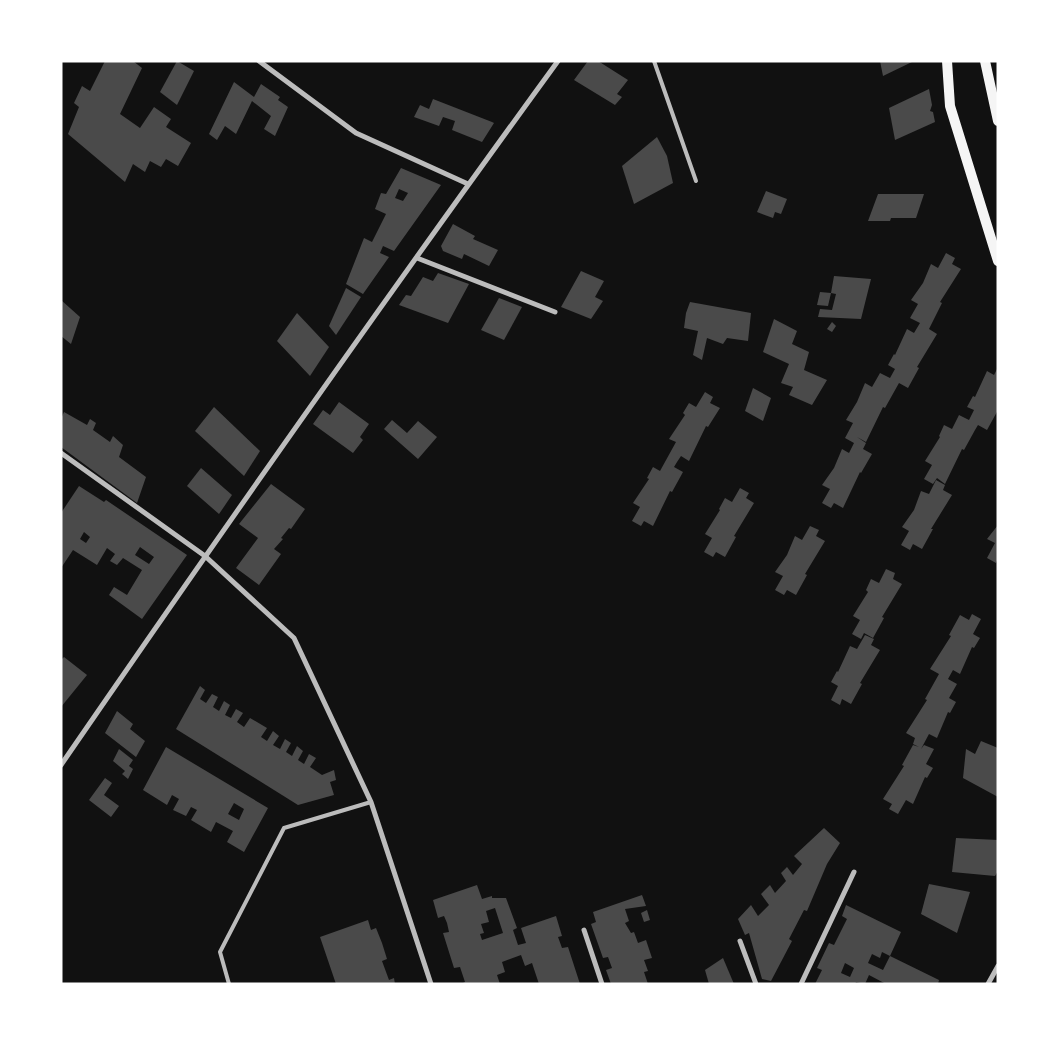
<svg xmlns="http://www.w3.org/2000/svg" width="1059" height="1045" font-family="Jost,sans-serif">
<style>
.building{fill:#4a4a4a;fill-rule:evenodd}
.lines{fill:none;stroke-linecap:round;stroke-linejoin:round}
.service{stroke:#bcbcbc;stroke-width:4}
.minor{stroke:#bcbcbc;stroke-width:5}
.secondary{stroke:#f5f5f5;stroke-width:10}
</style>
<rect width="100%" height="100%" fill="#111"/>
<g class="building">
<polygon points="105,61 133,61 142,68 120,114 140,128 154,107 171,119 166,127 191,143 178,166 166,159 161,167 150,161 145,172 133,164 125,182 68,134 79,107 74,103 82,86 90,91"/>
<polygon points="177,61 194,71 177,105 160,92"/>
<polygon points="588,61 598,61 628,80 617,94 622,97 615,105 574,80"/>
<polygon points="880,61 914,61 883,76"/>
<polygon points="234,82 254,97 261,84 280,97 278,100 288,107 275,136 264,129 271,116 252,101 236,134 225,126 217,140 209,134"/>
<polygon points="929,89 932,105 930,111 933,112 935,122 895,140 889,108"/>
<polygon points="433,99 492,122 494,123 482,142 452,130 455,121 443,117 439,126 414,117 420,105 429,109"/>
<polygon points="657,137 667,156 673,183 634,204 622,166"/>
<path d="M401 168 441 185 394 251 383 246 380 253 389 257 363 294 346 284 364 238 372 242 386 214 375 209 381 193 386 194ZM399 189 408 193 403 201 395 198Z"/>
<polygon points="766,191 787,199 781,214 775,212 773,218 757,212"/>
<polygon points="878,194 924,194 916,218 891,218 890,221 868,221"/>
<polygon points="453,224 475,236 473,239 498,250 489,266 464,254 462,259 443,251 441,246"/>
<polygon points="946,253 955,258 952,264 961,269 940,302 942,303 929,329 937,334 917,367 919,368 908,388 899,383 885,408 883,407 866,442 857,437 866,443 863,449 872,454 861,473 860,472 843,508 834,503 831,508 822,503 830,489 822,485 834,468 842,449 849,453 854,443 845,438 853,423 846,420 857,402 865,383 872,387 880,373 890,378 895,369 888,365 894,354 895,355 907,329 914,333 920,323 910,318 918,304 911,300 923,283 931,264 938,268"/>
<polygon points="581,271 604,281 595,297 603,301 591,319 561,307"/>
<polygon points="438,273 469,284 448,323 399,305 406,295 411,296 423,277 433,281"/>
<polygon points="834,276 871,279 861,319 818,317 820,309 832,310 836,294 831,293"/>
<polygon points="346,288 361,297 336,335 329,326"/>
<polygon points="820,292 831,293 828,306 817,305"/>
<polygon points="499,298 522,307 504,340 481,330"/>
<polygon points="61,300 80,317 71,344 61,336"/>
<polygon points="690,302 751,313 748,341 727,338 723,344 707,338 702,360 693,355 698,331 684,328 686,313"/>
<polygon points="297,313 329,347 310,376 277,341"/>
<polygon points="774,319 797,331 792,344 809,352 804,370 827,380 812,405 789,395 793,387 781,383 789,364 763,352"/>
<polygon points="832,322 836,326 832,332 827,329"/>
<polygon points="998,367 998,410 987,430 978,425 975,430 964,450 962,449 945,484 937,478 933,484 924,479 932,465 925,461 940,437 939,436 944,425 952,429 959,415 969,420 974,410 967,407 973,396 975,397 987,371 994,375"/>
<polygon points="753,388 771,398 763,421 745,411"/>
<polygon points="705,392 713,397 710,403 720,408 708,427 706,426 689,461 681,456 677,462 674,467 683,472 672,492 670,491 653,526 644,521 641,526 632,521 640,507 633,503 649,479 647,478 653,467 660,471 676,442 669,439 685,415 683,413 689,403 696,407"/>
<polygon points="339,402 369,424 360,437 363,440 353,453 313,424 323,410 330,415"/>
<polygon points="214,407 260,451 244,476 195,431"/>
<polygon points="64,412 87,425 90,419 96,423 93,430 110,442 113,436 123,445 119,457 146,477 137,503 61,447 61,419"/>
<polygon points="392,420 407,433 418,421 437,437 418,459 384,429"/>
<polygon points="201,468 232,495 219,514 187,486"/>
<polygon points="936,480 945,485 943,490 952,495 931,529 933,529 922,549 913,544 910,550 901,545 909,531 902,527 914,510 921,491 929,494"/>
<polygon points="271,484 305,509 291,529 289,528 281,538 283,539 274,549 281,554 259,585 236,568 258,538 239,524"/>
<path d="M79 486 104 502 106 500 187 555 142 619 109 595 114 587 127 595 142 570 123 558 117 565 110 561 115 554 107 548 97 565 73 550 61 568V513ZM84 532 90 537 86 543 80 539ZM140 547 154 557 149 564 135 555Z"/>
<polygon points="740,488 749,493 746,498 754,503 734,536 736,537 725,557 716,552 713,557 704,552 712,538 705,534 720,510 719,509 725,498 732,502"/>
<polygon points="998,525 998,558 996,563 987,558 995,543 987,539"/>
<polygon points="810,526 819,530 816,536 825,541 805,574 807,575 796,595 787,590 784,595 775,590 783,576 775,572 787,555 795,536 802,540"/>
<polygon points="886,569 895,573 893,579 902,584 882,617 884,618 873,638 864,633 861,639 852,634 860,620 853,616 868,592 866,590 871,579 879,583"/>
<polygon points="972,614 981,619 973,634 980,638 974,648 972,647 960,674 953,670 948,679 957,684 949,698 956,702 950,713 948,712 937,738 929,734 921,749 924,745 934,749 926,764 933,768 927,778 925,777 913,804 906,800 898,814 889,809 892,804 883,799 904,766 902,765 913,745 919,747 913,744 915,738 906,733 927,700 925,699 939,674 930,669 951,636 949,635 960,615 969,620"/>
<polygon points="865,635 874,639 871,645 880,650 860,683 862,684 851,704 842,699 840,705 831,700 838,686 831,682 837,671 838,672 850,646 857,649"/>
<polygon points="64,657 87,675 61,707 61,660"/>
<polygon points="200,686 205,690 200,699 206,703 212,694 218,697 213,707 219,711 224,701 230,705 225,715 231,718 236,709 243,713 237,722 244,727 250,718 267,728 261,737 267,741 273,731 279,736 273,745 280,749 285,739 291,743 286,752 292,756 297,746 303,751 298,760 304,764 309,754 316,758 310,767 322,775 334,770 336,780 330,782 334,795 298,805 176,729"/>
<polygon points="117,711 133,724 130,729 145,741 136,757 105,733"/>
<polygon points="981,741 998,748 998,797 963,778 966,749 975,754"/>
<path d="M166 747 268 808 244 852 227 842 233 831 216 822 211 832 191 820 197 810 191 807 186 816 173 810 179 799 172 795 167 805 143 790ZM234 803 244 809 239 820 228 814Z"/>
<polygon points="119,749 133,760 129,766 133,769 128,779 122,774 125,771 113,761"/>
<polygon points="105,778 112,783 104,795 119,806 111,817 89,800"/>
<polygon points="824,828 840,843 827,864 807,911 804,910 789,939 792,941 771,981 762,979 749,933 745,935 738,919 751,905 758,916 769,905 761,894 770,885 775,893 786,881 781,873 787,867 793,875 802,864 794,856"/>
<polygon points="956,838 998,840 998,871 995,876 952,872"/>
<polygon points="929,884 970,892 957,933 921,914"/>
<path d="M477 885 482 899 492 896V898H506L517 928 513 930 518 945 526 943 521 928 556 916 562 936 558 937 562 948 568 947 580 984H539L532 963 525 966 521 955 502 962 505 972 497 975 500 984H461L465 982 460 967 454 968 443 933 449 932 447 923 444 916 438 918 433 900ZM495 908 503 933 482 940 480 934 484 933 481 924 489 922 486 911Z"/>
<polygon points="642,895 646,906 625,909 629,921 625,923 631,933 634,932 638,943 646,940 652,958 644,960 648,971 644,972 648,984 611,984 606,970 612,968 608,957 603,958 591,924 596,922 593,912"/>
<path d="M846 905 901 932 890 956 882 952 880 958 872 954 868 963 883 970 890 956 939 980 938 984H886L869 975 865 984 856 982 855 984H815L822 970 817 968 829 943 834 945 847 919 842 916ZM845 963 854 968 850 977 841 973Z"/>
<polygon points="647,910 650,920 644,922 641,913"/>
<polygon points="368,920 371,930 376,928 382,943 387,959 382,961 389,980 394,978 395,984 336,984 320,937"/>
<polygon points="723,958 734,984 709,984 705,970"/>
</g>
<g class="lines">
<g class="service">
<polyline points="654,61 696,181"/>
<polyline points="229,984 220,952 284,828 371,802"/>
</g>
<g class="minor">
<polyline points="259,61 356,133 468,184"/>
<polyline points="417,258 555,312"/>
<polyline points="61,453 205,556 294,638 371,802 431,984"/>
<path d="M61 765C224 528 389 293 558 61"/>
<polyline points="584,930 602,984"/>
<polyline points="740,941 756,984"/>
<polyline points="801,984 854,872"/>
<polyline points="988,984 998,966"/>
</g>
<g class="secondary">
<polyline points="947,61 950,106 998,261"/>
<polyline points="985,61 998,121"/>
</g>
</g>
<rect width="1059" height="1045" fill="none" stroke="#ffffff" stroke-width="125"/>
</svg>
